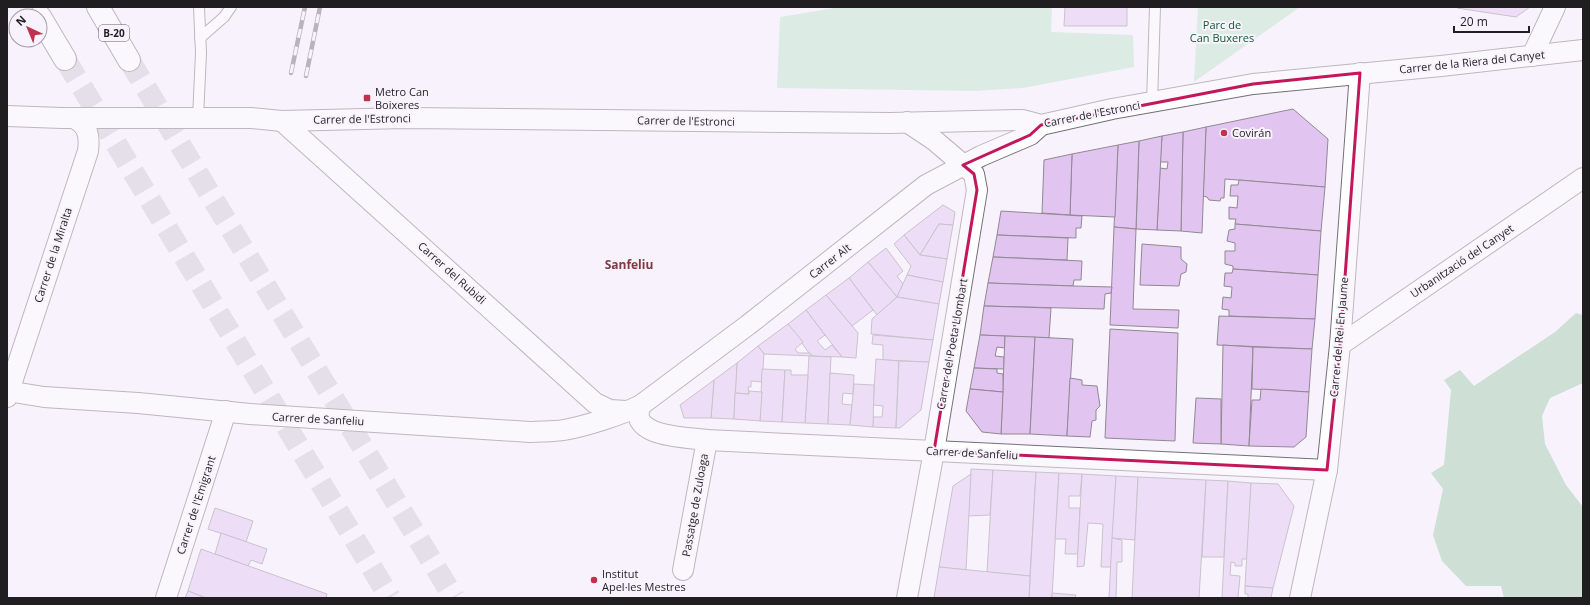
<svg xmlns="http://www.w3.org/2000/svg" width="1590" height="605" font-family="'Open Sans',sans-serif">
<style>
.green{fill:#bbe2c5}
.forest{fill:#9bc9a8}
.building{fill:#e2c4f0;stroke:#8f8992}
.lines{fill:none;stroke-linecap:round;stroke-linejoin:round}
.highway-tunnel{stroke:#cdc8d0;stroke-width:22;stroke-dasharray:22 11;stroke-linecap:butt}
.lane-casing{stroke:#756f78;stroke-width:12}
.street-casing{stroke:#756f78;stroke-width:22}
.highway-casing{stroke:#756f78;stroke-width:24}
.lane{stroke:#fff;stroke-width:10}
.street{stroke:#fff;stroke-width:20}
.highway{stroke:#fff;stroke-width:22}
.rail-casing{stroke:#6d696f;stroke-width:4.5}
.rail{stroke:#f8f2fc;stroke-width:3;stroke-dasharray:9;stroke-linecap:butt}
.marked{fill:none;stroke:#c2185b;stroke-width:3;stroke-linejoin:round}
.poi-dot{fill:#c1314e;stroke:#f8f2fc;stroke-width:1.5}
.labels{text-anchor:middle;stroke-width:4;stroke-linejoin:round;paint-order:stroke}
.shield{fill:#f8f2fc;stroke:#625e63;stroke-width:1}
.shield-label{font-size:10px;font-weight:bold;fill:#211e22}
.park-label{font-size:11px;fill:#0f5a31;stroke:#f8f2fc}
.street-label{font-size:11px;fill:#211e22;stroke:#f8f2fc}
.poi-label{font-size:11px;fill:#211e22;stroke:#f8f2fc;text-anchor:start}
.neighbourhood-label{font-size:12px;font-weight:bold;fill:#823942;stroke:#f8f2fc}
</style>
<rect width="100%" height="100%" fill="#f8f2fc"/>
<g class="green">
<polygon points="841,7 1052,7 1051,32 1133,35 1134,67 1023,88 975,91 777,88 780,17"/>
<polygon points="1198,7 1300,7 1194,82"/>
</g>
<polygon class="forest" points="1576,313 1583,315 1583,383 1550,398 1542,416 1545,444 1566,485 1583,507 1583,598 1504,598 1501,586 1466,586 1442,561 1433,535 1443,489 1431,473 1444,465 1451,390 1444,380 1460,370 1474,386 1555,332"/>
<g class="building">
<polygon points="1065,7 1127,7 1127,26 1064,26"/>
<polygon points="1457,7 1530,7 1516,17 1457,8"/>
<polygon points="1293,109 1328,139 1325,187 1225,179 1224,198 1221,198 1220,201 1209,200 1207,197 1203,196 1206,127"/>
<polygon points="1206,127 1202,233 1181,231 1183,132"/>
<polygon points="1183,132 1181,231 1157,230 1160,168 1167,169 1168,162 1160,162 1162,136"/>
<polygon points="1162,136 1157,230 1136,229 1139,141"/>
<polygon points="1139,141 1136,229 1114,227 1118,145"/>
<polygon points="1118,145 1115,217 1070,215 1072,154"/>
<polygon points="1072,154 1070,215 1042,213 1044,160"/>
<polygon points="1239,180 1325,187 1321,231 1235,224 1236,219 1229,219 1229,207 1237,208 1238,196 1230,196 1231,185 1238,185"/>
<polygon points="943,205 955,212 953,225 939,224 920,255 904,235"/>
<polygon points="1001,211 1082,216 1081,228 1076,228 1076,238 997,235"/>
<polygon points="939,224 953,225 947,259 920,255"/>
<polygon points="1235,224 1321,231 1318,275 1233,269 1233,266 1225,264 1225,251 1235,251 1235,243 1227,241 1229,230 1235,229"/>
<polygon points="1114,227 1136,229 1133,309 1179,310 1178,328 1110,325"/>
<polygon points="904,235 920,255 947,259 943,282 907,275 911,266 894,244"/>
<polygon points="997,235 1068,238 1067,260 993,257"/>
<polygon points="1142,244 1181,247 1181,259 1187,264 1186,272 1181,274 1179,286 1140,285"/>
<polygon points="886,248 903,271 897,276 903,284 897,297 868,262"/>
<polygon points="993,257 1082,261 1081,280 1074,280 1073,286 988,283"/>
<polygon points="868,262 897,297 877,315 849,278"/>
<polygon points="1233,269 1318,275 1315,319 1229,316 1229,310 1222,309 1223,297 1231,298 1232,287 1224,286 1225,273 1232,273"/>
<polygon points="907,275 943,282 939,304 897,297"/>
<polygon points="849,278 873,310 852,326 826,295"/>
<polygon points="988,283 1073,286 1112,287 1111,293 1105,294 1104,309 984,306"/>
<polygon points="826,295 858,333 856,358 842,357 806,310"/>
<polygon points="897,297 939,304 933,340 871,334 872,319"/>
<polygon points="984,306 1051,308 1049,338 980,335"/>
<polygon points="806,310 825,335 817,341 825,350 832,345 842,357 813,356 809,353 788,324"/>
<polygon points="1219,316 1315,319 1312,349 1217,345"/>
<polygon points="788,324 803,342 795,349 798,353 809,353 813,356 764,354 758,346"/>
<polygon points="1110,329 1178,333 1175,441 1105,438"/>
<polygon points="873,335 933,340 929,362 883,360 883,345 872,344"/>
<polygon points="980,335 1005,336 1005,348 997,347 995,356 1004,357 1004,369 974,368"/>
<polygon points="1005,336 1035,337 1030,434 1001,434"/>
<polygon points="1035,337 1073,339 1067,436 1030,434"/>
<polygon points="1223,345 1253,347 1249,446 1221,444"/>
<polygon points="758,346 764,354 762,382 751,381 751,387 748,387 749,394 735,393 737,363"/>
<polygon points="1253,347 1312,349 1309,392 1252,389"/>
<polygon points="809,356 831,357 828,424 805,423"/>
<polygon points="876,359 899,361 896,428 873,427 873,417 882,417 883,406 873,405"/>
<polygon points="899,361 929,362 921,410 900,428 896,428"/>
<polygon points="737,363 734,419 711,418 714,380"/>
<polygon points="974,368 997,369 997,373 1003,374 1003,392 970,389"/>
<polygon points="762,369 785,370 782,422 760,421"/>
<polygon points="785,370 791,370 791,375 808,375 805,423 782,422"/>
<polygon points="830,373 854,375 853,394 843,393 842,404 852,405 850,425 828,424"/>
<polygon points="1070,378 1082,380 1082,385 1097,386 1100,406 1096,410 1096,420 1092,421 1090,437 1067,436"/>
<polygon points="714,380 711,418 684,418 680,405"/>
<polygon points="854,384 874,385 873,427 850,425"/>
<polygon points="970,389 1003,392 1001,434 982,432 966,411"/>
<polygon points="1261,389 1309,392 1306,437 1294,447 1249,446 1252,400 1260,400"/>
<polygon points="749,391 762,392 760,421 734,419 735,393 749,394"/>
<polygon points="1196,398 1221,399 1221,444 1193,443"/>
<polygon points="971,469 993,470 990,515 968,516"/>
<polygon points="993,470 1036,472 1030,576 987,572"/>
<polygon points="1036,472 1059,473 1052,598 1029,598"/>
<polygon points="1059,473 1082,474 1080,496 1069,496 1069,508 1080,508 1078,554 1065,554 1066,539 1055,539"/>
<polygon points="971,474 966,570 939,567 953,486"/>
<polygon points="1082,474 1116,476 1111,567 1101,567 1103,524 1088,523 1084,566 1077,567"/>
<polygon points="1116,476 1138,477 1135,540 1112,538"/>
<polygon points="1138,477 1206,480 1199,598 1132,598"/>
<polygon points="1206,480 1228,481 1224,557 1202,557"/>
<polygon points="1228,481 1251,483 1248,559 1242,559 1242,566 1235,566 1235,563 1231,562 1230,575 1240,576 1238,598 1222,598"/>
<polygon points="1251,483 1278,484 1294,506 1273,588 1245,586"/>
<polygon points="215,508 253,521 246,542 208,529"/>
<polygon points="221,533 267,549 262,564 251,560 248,566 215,554"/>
<polygon points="1112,538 1122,540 1122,562 1117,562 1116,598 1109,598"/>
<polygon points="201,549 327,594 326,598 206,598 188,591"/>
<polygon points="939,567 1030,576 1029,598 934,598"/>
<polygon points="1245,586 1273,588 1271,598 1248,598 1248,594 1245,594"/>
<polygon points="188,591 206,598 185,598"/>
<polygon points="1052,593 1076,595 1075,598 1052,598"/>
</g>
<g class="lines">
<g class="highway-tunnel">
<polyline points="65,59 390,598"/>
<polyline points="129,60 454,598"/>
</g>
<g class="lane-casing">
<g id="lane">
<polyline points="200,38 224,17 231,7"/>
<polyline points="1152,103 1155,7"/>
<polyline points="198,118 201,53 199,7"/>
</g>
</g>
<g class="street-casing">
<g id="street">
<polyline points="1532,56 1555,7"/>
<polyline points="7,116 62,118 251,118 282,121 405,118 890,123 1022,120 1041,125 1112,109 1253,84 1441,66 1583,50"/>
<polyline points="282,121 595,403 610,410 626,411"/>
<polyline points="907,122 934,140 974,174 977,190 934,451 907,598"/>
<polyline points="1340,345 1583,178"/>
<path d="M7 391 44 397 138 403 250 414 530 432C541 431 553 432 564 430 586 426 621 415 641 405L748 325 926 185 981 156 1030 135 1041 125"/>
<path d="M7 397 88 151C90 135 88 126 74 118"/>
<path d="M641 405C626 437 686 437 707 440L1327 470"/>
<polyline points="683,570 707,440"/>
<polyline points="166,598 226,411"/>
<polyline points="1300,598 1327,470 1340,345 1360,73"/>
</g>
</g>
<g class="highway-casing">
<g id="highway">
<polyline points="98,7 129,60"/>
<polyline points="40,17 65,59"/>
</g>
</g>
<use href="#lane" class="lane"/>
<use href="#street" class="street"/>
<use href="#highway" class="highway"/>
<g class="rail-casing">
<g id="rail">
<polyline points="291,73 305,7"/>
<polyline points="306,76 320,7"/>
</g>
</g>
<use href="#rail" class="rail"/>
</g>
<path d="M0 0H1590V605H0ZM1360 73 1340 345 1327 470 934 451 977 190 974 174 963 165 1030 135 1041 125 1253 84Z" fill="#f8f2fc" fill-opacity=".55" fill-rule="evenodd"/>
<path class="marked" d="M1360 73 1340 345 1327 470 934 451 977 190 974 174 963 165 1030 135 1041 125 1253 84Z"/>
<g class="poi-dot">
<rect x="363" y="94" width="8" height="8" rx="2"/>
<circle cx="1224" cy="133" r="4"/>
<circle cx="594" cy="580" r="4"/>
</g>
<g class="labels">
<rect class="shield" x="99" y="25" width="30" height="16" rx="3"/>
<g class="shield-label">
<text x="114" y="37">B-20</text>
</g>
<g class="park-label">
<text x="1222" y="29">Parc de<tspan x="1222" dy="13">Can Buxeres</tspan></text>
</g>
<g class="street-label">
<text transform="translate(1472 62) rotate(-6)" y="4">Carrer de la Riera del Canyet</text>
<text transform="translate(1092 114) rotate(-11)" y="4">Carrer de l'Estronci</text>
<text transform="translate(362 119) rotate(-1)" y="4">Carrer de l'Estronci</text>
<text transform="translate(686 121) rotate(1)" y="4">Carrer de l'Estronci</text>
<text transform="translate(53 255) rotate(-72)" y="4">Carrer de la Miralta</text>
<text transform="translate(830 261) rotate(-38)" y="4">Carrer Alt</text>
<text transform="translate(1462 261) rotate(-34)" y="4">Urbanització del Canyet</text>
<text transform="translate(452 273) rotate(42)" y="4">Carrer del Rubidi</text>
<text transform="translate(1339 337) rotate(-85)" y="4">Carrer del Rei En Jaume</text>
<text transform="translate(952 344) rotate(-80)" y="4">Carrer del Poeta Llombart</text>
<text transform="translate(318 419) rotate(3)" y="4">Carrer de Sanfeliu</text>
<text transform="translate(972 453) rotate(3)" y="4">Carrer de Sanfeliu</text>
<text transform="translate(196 505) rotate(-72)" y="4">Carrer de l'Emigrant</text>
<text transform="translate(695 505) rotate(-80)" y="4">Passatge de Zuloaga</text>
</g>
<g class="poi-label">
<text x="375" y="96">Metro Can<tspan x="375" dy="13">Boixeres</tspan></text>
<text x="1232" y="137">Covirán</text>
<text x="602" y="578">Institut<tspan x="602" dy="13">Apel·les Mestres</tspan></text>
</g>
<g class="neighbourhood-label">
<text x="629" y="269">Sanfeliu</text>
</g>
</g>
<rect width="1590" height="605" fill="none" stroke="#211e22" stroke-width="16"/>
<g transform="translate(28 28) rotate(316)"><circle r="19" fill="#f8f2fc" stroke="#a29da5"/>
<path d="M0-3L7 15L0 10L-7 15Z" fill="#c1314e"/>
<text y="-6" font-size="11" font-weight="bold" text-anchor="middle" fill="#211e22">N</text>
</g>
<path d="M1454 26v6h75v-6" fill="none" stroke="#211e22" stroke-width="2"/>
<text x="1460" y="26" font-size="12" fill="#211e22" stroke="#f8f2fc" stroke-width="3" paint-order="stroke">20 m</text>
</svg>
